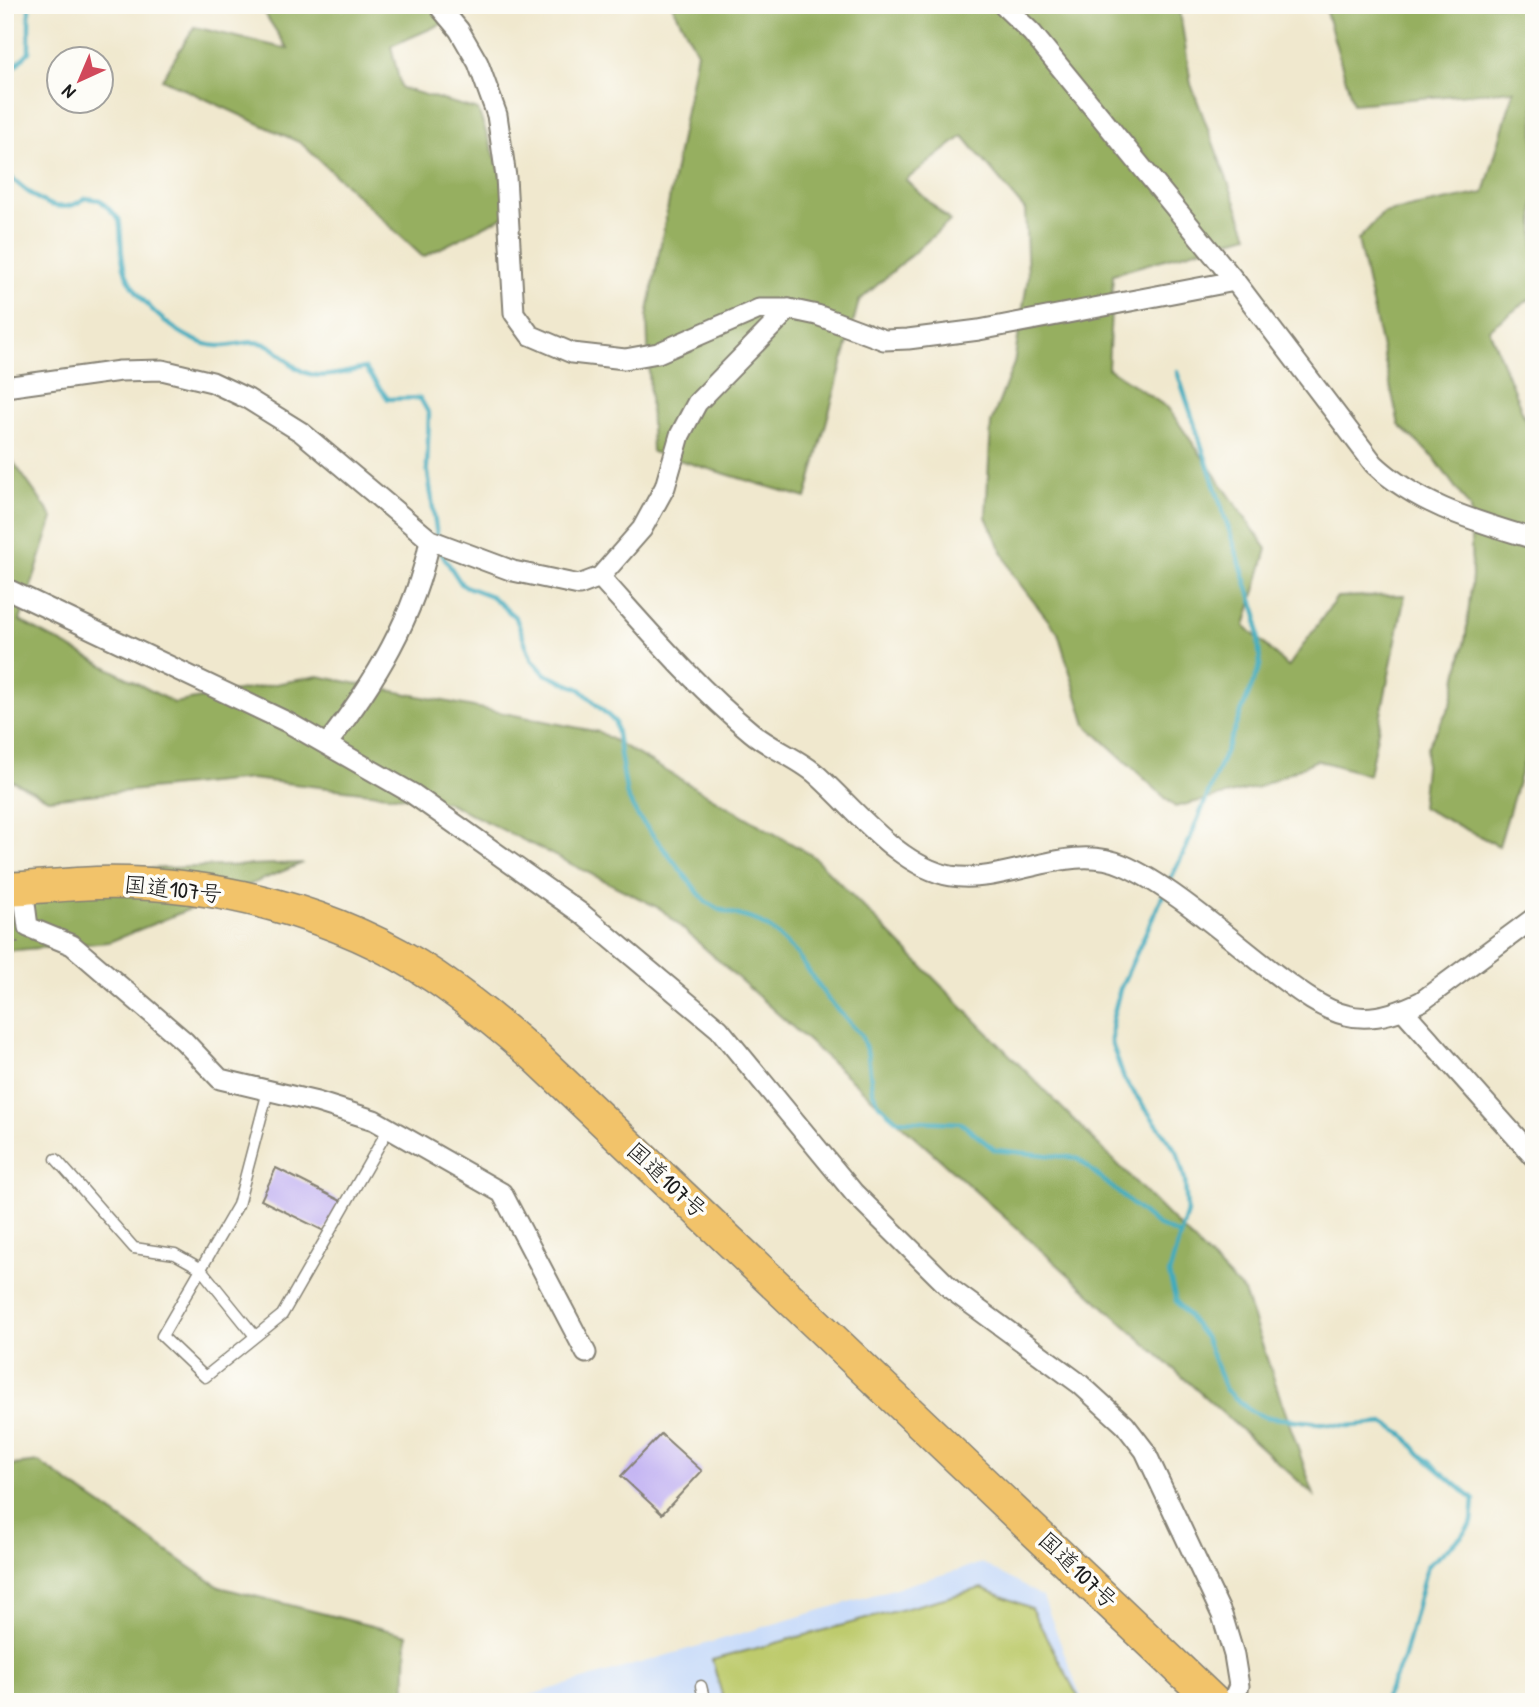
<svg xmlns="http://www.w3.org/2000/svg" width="1539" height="1707" font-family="'Patrick Hand','Klee One',sans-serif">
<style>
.built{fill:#c9dcf9}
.green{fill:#becb6d;stroke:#6d7444;stroke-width:2}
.forest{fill:#96af60;stroke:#59663e;stroke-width:2}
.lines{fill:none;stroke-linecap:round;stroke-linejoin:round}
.stream{stroke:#3fabbd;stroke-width:4.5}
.building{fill:#c5b6f3}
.service-casing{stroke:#868275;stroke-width:13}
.minor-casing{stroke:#868275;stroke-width:23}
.trunk-casing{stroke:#868275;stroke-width:35}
.path{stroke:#868275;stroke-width:2.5;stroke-dasharray:5 5;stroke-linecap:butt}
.service{stroke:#fff;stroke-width:10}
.minor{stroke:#fff;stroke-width:19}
.trunk{stroke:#f2c36a;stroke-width:32}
.labels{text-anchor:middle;stroke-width:7;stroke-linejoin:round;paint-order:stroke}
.street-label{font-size:23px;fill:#1c1c1c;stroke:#fdfcf7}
</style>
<rect width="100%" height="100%" fill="#fdfcf7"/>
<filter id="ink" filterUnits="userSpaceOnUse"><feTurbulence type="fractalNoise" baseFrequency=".0143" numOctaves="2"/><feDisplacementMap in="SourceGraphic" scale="14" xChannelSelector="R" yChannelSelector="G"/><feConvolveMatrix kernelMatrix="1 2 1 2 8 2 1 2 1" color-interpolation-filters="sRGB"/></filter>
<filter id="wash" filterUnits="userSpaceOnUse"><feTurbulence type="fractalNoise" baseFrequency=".00686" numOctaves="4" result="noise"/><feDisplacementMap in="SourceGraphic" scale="28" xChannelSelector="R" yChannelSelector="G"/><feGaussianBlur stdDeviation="1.57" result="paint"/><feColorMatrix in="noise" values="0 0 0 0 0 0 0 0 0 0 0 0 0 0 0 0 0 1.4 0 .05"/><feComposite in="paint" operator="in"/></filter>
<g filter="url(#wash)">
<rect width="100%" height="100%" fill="#f0e8ce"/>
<polygon class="built" points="982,1563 1043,1597 1083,1702 507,1702"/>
<polygon class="green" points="982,1588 1031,1608 1081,1702 724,1702 712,1660"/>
<g class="forest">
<polygon points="259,5 485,5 391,46 401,88 478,110 515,211 423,257 301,143 162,79 194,27 288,49"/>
<polygon points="672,5 1179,5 1191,84 1248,235 1113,274 1108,368 1168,408 1267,549 1245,626 1288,667 1337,597 1405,595 1369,775 1317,760 1259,787 1175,807 1086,725 1058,633 1013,575 986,517 991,423 1014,363 1028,277 1025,210 963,136 906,180 950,221 859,301 806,498 652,452 647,317 697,52"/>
<polygon points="1324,5 1534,5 1534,296 1489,329 1534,441 1534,728 1499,846 1421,807 1427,747 1451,704 1466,635 1472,576 1470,508 1434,458 1399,425 1358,240 1383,213 1484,193 1514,90 1353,104"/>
<polygon points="5,450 53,518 20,621 174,703 318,676 599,732 813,856 1244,1292 1314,1495 661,909 447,802 251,779 48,799 5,777"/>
<polygon points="303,863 109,942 5,951 5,874"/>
<polygon points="39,1462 219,1587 407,1635 405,1702 5,1702 5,1466"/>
</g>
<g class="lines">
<g class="stream">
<polyline points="5,76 29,52 29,5"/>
<path d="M5 172C28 192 56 222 85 198L100 200 119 219C122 234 120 252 124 267 132 299 184 345 218 346 234 347 248 339 265 344 274 346 283 357 290 363 313 384 336 374 365 368L388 399 420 398 429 414 427 466 437 536"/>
<polyline points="440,551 462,585 491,596 516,618 531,658 545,674 580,689 615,722 627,796 637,815 705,901 718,909 755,920 772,930 797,954 827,998 861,1035 868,1055 872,1090 879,1104 897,1120 961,1123 995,1150 1077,1158 1157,1225 1180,1235"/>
<polyline points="1168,884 1187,846 1260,666 1257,615 1177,371"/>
<polyline points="1163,895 1120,989 1112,1021 1112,1044 1124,1079 1177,1152 1185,1180 1187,1212 1169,1274 1176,1301 1206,1339 1225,1389 1249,1410 1265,1417 1348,1426 1384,1423 1404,1435 1420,1454 1474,1500 1472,1522 1461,1537 1427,1566 1403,1660 1383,1702"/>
</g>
</g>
<g id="blocks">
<g class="building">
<polygon points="276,1168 343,1202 324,1231 261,1200"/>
<polygon points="661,1434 702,1471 662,1514 621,1476"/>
</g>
</g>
</g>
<g filter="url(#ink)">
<use href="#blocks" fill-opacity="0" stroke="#868275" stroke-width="2"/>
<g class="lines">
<g class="service-casing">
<g id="service">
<polyline points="268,1091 238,1205 162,1336 205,1377 282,1315 389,1128"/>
<polyline points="56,1159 134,1248 175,1254 200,1268 255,1336"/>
<polyline points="701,1686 705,1702"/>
</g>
</g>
<g class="minor-casing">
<g id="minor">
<polyline points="438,5 459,30 478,63 497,115 506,177 514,313 530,335 572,353 625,359 658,353 759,309 789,309 817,315 884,340 908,339 979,330 1235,281"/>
<path d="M1003 5 1032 33 1235 281 1374 464C1419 506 1476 521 1534 539"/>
<polyline points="5,387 120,371 162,370 212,382 248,399 301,432 430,540 513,571 579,585 600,577 642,529 665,487 680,435 697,403 789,309"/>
<path d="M600 577C648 630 695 686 751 732 771 749 798 758 817 775 855 809 899 867 951 876 1006 885 1069 841 1123 865 1172 886 1233 942 1277 975 1297 990 1321 1009 1346 1015 1371 1022 1400 1012 1422 1001L1534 918"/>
<polyline points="5,588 287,722 413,794 582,914 719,1029 854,1193 952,1290 1080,1384 1125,1425 1145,1451 1222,1615 1234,1655 1239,1686 1232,1702"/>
<path d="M327 744C375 682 415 617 430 540"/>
<polyline points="23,888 28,927 72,945 184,1041 220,1079 317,1102 374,1120 502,1193 586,1353"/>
<polyline points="1403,1010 1534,1157"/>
</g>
</g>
<g class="trunk-casing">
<path id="trunk" d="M5 889C35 888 65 884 96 883 211 880 339 912 435 977 470 1001 503 1028 535 1056L1214 1702"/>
</g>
<polyline class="path" points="5,960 18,941"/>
<use href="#service" class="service"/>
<use href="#minor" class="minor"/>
<use href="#trunk" class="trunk"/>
</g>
</g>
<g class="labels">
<g class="street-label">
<text transform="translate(173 889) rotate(6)" y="8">国道107号</text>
<text transform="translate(667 1180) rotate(43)" y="8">国道107号</text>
<text transform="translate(1078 1570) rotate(44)" y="8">国道107号</text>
</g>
</g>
<rect width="1539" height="1707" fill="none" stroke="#fdfcf7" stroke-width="28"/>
<g transform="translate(80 80) rotate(224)"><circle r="33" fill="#fdfcf7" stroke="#a3a29f" stroke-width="2"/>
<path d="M0-5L12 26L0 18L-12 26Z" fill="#d1495b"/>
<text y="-10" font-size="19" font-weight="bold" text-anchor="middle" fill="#1c1c1c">N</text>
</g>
</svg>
